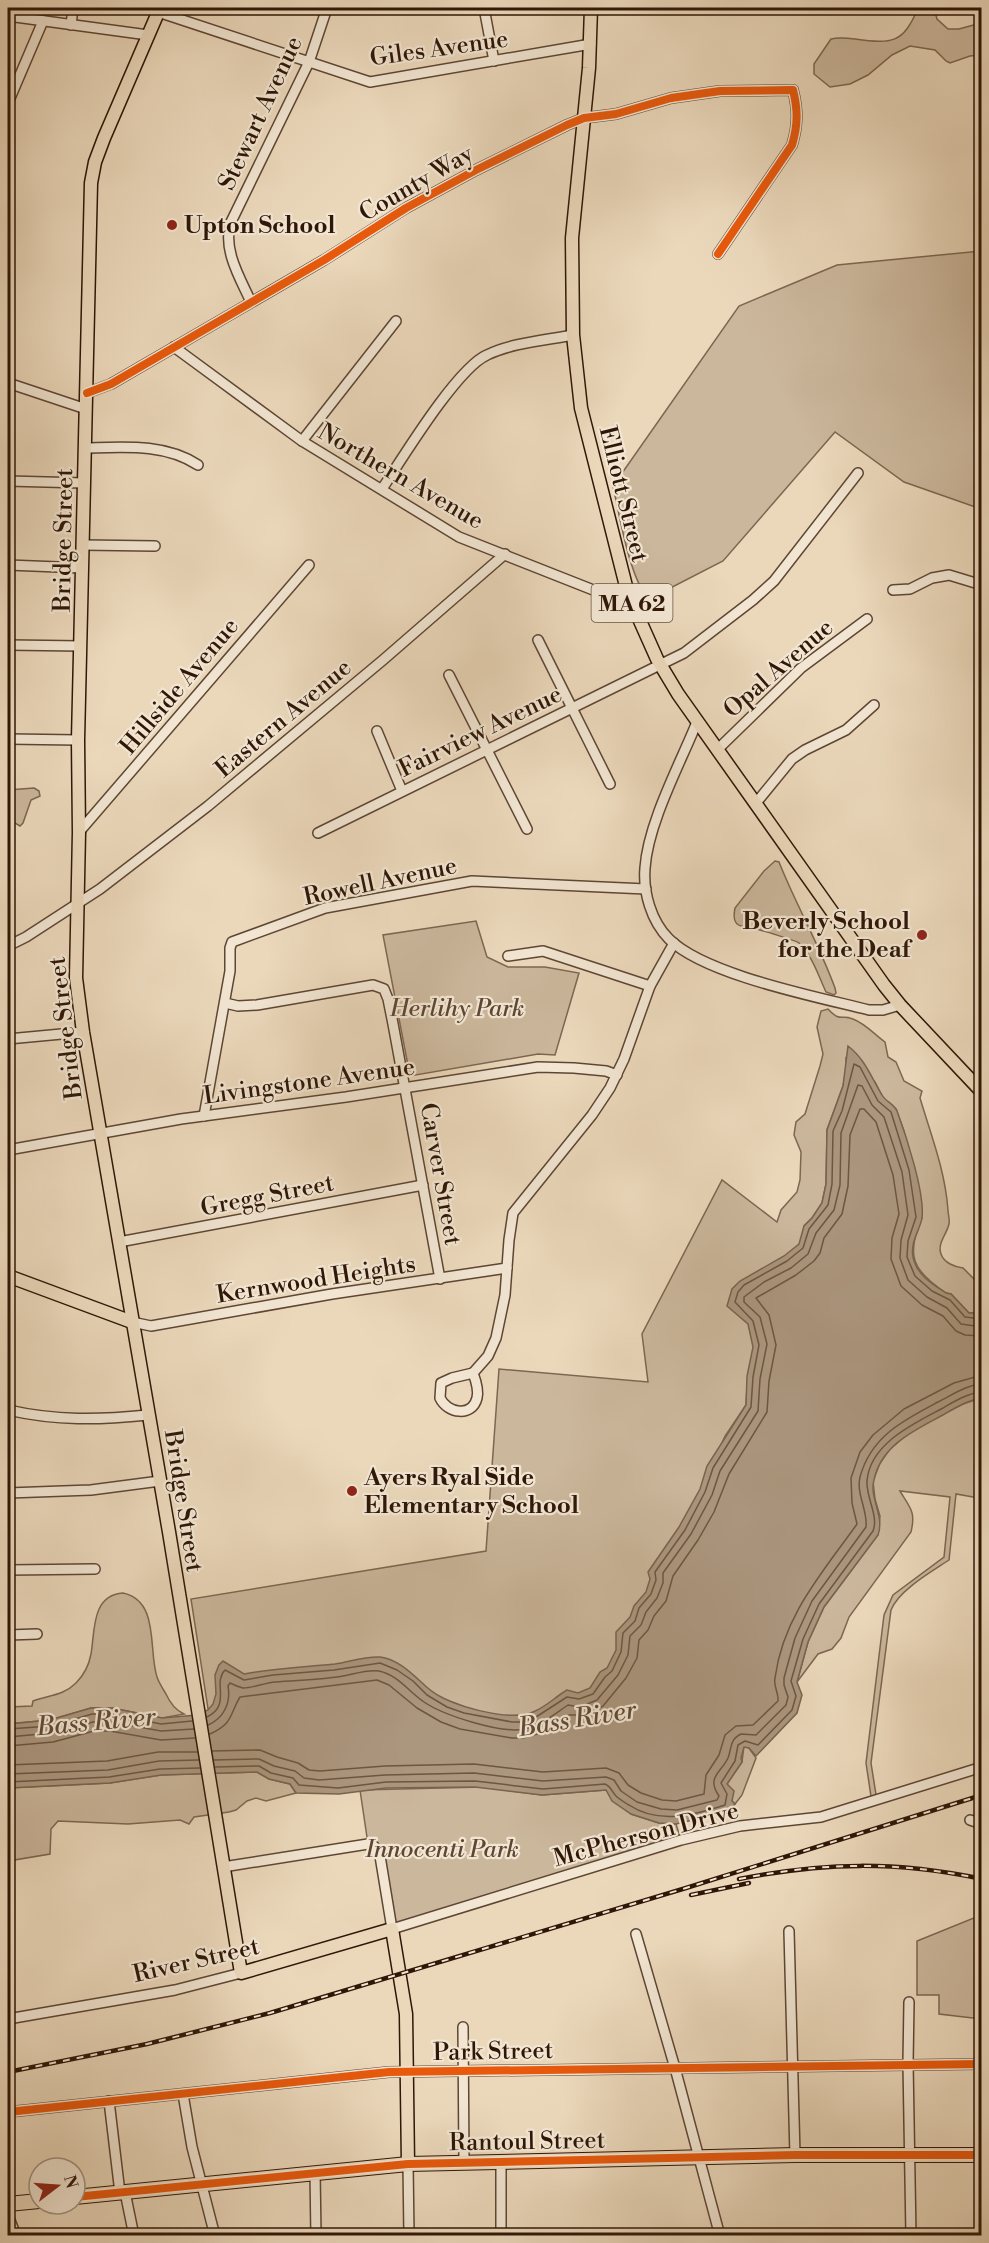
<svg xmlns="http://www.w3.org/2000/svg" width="989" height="2243" font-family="'Libre Bodoni',serif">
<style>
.green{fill:#cbb79c;stroke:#7d6652;stroke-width:1.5}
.water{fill:#ab967e;stroke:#79634e;stroke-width:1.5}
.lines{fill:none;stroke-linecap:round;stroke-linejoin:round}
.shore{stroke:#6d5642;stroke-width:1.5}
.minor-casing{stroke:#5e4634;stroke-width:12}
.major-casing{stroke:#2f1607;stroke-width:15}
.highway-casing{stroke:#2f1607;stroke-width:16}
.minor{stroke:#f2e6d3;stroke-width:9}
.major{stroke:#ebd8bb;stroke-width:12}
.highway{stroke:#ebd8bb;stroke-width:14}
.rail-casing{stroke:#2f1607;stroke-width:4.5}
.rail{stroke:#f2e6d3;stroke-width:2;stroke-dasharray:7;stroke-linecap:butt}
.cycleway-casing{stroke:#f2e6d3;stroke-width:11}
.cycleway{stroke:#e8590c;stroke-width:8}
.poi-dot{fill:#8f2418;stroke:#f2e6d3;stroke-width:2}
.labels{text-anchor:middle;stroke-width:4.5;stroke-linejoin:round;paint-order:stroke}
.shield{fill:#f2e6d3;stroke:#6a5444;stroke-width:1.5}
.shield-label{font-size:22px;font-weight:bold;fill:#2f1607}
.street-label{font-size:24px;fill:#2f1607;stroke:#f2e6d3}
.poi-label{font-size:24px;font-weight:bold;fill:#2f1607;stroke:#f2e6d3;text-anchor:start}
.park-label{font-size:24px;font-style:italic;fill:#5e4634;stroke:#f2e6d3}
.water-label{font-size:26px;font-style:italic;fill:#614937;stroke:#f2e6d3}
</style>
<rect width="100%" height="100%" fill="#ebd8bb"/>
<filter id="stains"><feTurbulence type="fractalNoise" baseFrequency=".00333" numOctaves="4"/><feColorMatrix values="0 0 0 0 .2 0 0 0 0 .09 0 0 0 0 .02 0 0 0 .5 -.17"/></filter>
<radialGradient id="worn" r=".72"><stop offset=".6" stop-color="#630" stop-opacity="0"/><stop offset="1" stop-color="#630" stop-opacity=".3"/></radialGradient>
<g class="green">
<path d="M918 8H934L937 19 948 29H959L981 23V55L970 56 950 63 946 61 935 50 910 46 892 55 868 75 850 84 830 87 814 74V64L831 39C839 37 847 38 855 39 892 44 903 44 918 8Z"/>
<path d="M981 251V509L904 482 835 432 723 561 649 599C630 581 619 513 613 486L739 306 837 265Z"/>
<polygon points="34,788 39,791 40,796 31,800 23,823 20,826 8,819 8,790"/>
<path d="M775 861 779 862C796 905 819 944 835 988L836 993 834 995 826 992C818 975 813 957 799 943 797 941 761 930 756 929 741 926 731 928 735 908L764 871Z"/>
<polygon points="476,921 487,957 508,967 545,967 579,973 555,1055 538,1054 410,1076 383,935"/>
<path d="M828 1009C841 1023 841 1014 853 1019 866 1024 875 1035 885 1042L888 1057 896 1062 904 1081 922 1091 920 1098C931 1135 945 1170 948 1210 948 1214 950 1220 949 1224 947 1234 937 1243 941 1254 944 1263 955 1267 963 1268L981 1286V1313H969L951 1294 946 1293C913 1271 905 1256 922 1218L904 1131 896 1109 883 1098 875 1082 846 1058V1072L843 1086 827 1130 826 1184 822 1203 812 1218 804 1226 807 1245 747 1386 746 1405 725 1436 657 1593 600 1690 518 1723 209 1715 191 1599 486 1551 499 1369 648 1382 642 1334 722 1180 777 1222 781 1210 797 1192 800 1180 801 1152 794 1135 796 1122 805 1114 820 1066 823 1054 817 1027 821 1011Z"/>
<path d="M981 1398V1497H973L956 1494 949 1560C931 1572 899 1590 891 1610L871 1763 877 1801 872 1803 866 1763 884 1615 893 1595 944 1557 950 1497 900 1491C910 1508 916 1511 911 1532L849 1617 841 1638 832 1649 818 1654 797 1682 808 1642 824 1607 878 1535 880 1516 875 1499 873 1481 880 1463 890 1449 915 1428 963 1404Z"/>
<path d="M123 1593C160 1601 148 1650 157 1677 159 1683 163 1689 166 1694 170 1703 175 1710 184 1714L162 1718 112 1708H91L50 1720 8 1724V1707L32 1706 33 1701C49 1695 63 1696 76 1683 84 1675 89 1665 91 1654 95 1632 91 1595 123 1593Z"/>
<polygon points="744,1746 749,1748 756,1758 742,1795 735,1804 732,1801 731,1789 727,1784 742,1762"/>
<polygon points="257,1772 269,1779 290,1784 296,1793 266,1801 256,1798 247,1801 236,1810 229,1812 194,1817 189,1824 180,1820 128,1824 58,1821 51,1829 50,1854 8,1861 8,1788 110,1783 161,1775"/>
<polygon points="483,1787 542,1795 606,1790 631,1814 659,1823 676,1824 681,1840 392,1929 380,1856 368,1844 360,1790"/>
<polygon points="981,1915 981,2019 939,2014 939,1995 917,1995 917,1941"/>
</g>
<path class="water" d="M848 1046C865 1059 871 1077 882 1095 885 1101 894 1104 897 1111 906 1135 925 1193 922 1218 920 1230 910 1242 913 1257 917 1275 932 1284 946 1293L951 1294 969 1313H981V1398C968 1400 955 1408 943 1415 915 1430 881 1445 874 1480 869 1498 885 1516 878 1535L824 1607 808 1642 797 1682 802 1695 797 1713 756 1756 749 1748 744 1747 741 1758 742 1762 727 1784 734 1791 732 1801 735 1804 728 1811 706 1817 676 1824 659 1823 631 1814 612 1801 606 1790 542 1795 475 1787 386 1788 339 1794 296 1793 290 1784 269 1779 257 1772 161 1775 110 1783 8 1788V1724L50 1720 91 1708H112L162 1718 197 1715 208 1710 213 1704 216 1694 215 1675 219 1665 223 1661 244 1674C274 1668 304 1667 335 1664 349 1662 365 1656 380 1657 399 1659 415 1677 429 1689 449 1706 509 1722 533 1712 546 1707 555 1697 567 1690L578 1693 590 1688 600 1672 607 1668 616 1650V1632L630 1617 634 1606 646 1592 650 1579 648 1572 679 1527 700 1489 707 1466 746 1405 747 1376 753 1347 748 1324 727 1306 732 1289 740 1281 784 1256 799 1244 804 1226 812 1218 822 1203 826 1184 827 1130 843 1086Z"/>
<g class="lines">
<g class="shore">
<path d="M207 1717C232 1705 212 1683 225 1670L244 1680 273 1675 334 1670 380 1663 397 1670 413 1681 427 1695 447 1707 464 1713 512 1722H521L536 1717 567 1697 579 1699 593 1694 605 1677 612 1671 621 1652 623 1633 635 1621 639 1608 651 1594 656 1580 655 1572 685 1530 705 1492 713 1468 751 1407 753 1377 759 1345 753 1321 735 1302 738 1292 744 1285 787 1261 803 1248 809 1229 828 1205 832 1184 833 1131 842 1111 854 1064 860 1067 878 1101 891 1112 909 1170 916 1217 908 1241 907 1257 915 1276 932 1291 950 1300 965 1317 982 1319"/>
<path d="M208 1725C224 1718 231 1703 228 1686L230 1683C234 1685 239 1687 243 1688 253 1688 264 1683 275 1682 297 1680 321 1680 343 1676 354 1674 368 1669 379 1671 398 1675 409 1692 424 1702 443 1715 501 1734 524 1729 542 1725 553 1715 568 1705L580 1707 597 1700 618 1675 628 1655 630 1636 641 1625 646 1612 657 1598 663 1583V1573L691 1534 712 1495 720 1471 758 1411 760 1379 767 1344 760 1317 744 1302V1297L764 1282 791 1268 808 1254 816 1233 834 1210 840 1185 841 1133 858 1085 862 1086 872 1105 884 1117 902 1172 908 1215 901 1240 900 1258 908 1280 927 1297 947 1308 961 1324 982 1327"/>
<polyline points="8,1729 51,1726 92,1714 112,1714 161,1724 192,1721"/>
<path d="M210 1734C234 1723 229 1715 240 1697L377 1680 389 1685 417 1708 441 1722 460 1729 512 1738H523L541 1733 557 1725 569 1715H584L603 1706 626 1678 637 1658 639 1640 648 1630 654 1616 666 1601 673 1576 698 1540 714 1512 729 1474 767 1412 769 1381 776 1345 769 1315 756 1298 796 1275 814 1261 820 1253 824 1238 842 1214 848 1186 850 1135 860 1109H864L876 1122 893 1175 899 1214 892 1238 891 1259 901 1286 922 1305 943 1316 956 1331 965 1335 982 1336"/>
<polyline points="8,1737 52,1733 93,1722 111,1722 161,1731 194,1729"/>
<polyline points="8,1746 53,1742 94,1731 110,1731 161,1740 195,1738"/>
<path d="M212 1751 260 1750 277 1757 298 1763 309 1770 320 1771 385 1766 474 1764 543 1772 606 1768 619 1773 628 1785 641 1793 662 1800 676 1801 704 1794 706 1775 719 1755 725 1735 736 1726 753 1725 778 1701C779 1693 773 1686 775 1678 783 1616 823 1572 857 1524L852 1503 851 1478 860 1452 873 1435 904 1409 954 1383 982 1375"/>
<path d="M214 1760 259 1759 274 1766 295 1771 304 1778 319 1780 385 1775 474 1773 543 1781 606 1777 614 1780 621 1791 637 1802 661 1809 677 1810 717 1800 719 1796C706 1777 721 1773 728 1758 732 1748 729 1740 741 1734L756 1735 786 1705 788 1697 784 1685V1678L795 1638 812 1601 866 1527C868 1511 856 1494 860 1477 871 1436 904 1420 938 1402 952 1395 966 1385 982 1384"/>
<polyline points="8,1765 107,1761 158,1752 197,1752"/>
<path d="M215 1767 259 1766 271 1773 293 1778 299 1785 338 1788 386 1782 475 1781 543 1789 605 1784C612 1787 612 1793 617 1797 621 1800 625 1803 629 1805 659 1825 694 1815 725 1805L727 1794 721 1783 735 1761 738 1745 745 1741 758 1745 792 1710 796 1696 791 1681 803 1639 819 1604 873 1531C879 1516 866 1498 867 1481 870 1443 915 1423 943 1408 955 1401 968 1393 982 1392"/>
<polyline points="8,1774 108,1770 159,1761 199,1760"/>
<polyline points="8,1782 109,1777 160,1769 200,1768"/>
</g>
<g class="minor-casing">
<g id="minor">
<polyline points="484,8 494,61"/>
<polyline points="158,12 370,82 591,44"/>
<polyline points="8,16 148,35"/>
<polyline points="71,25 73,8"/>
<polyline points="8,103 43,21"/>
<path d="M251 302C240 278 222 249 231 222L309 62 327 8"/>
<polyline points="174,347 302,441 459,537 606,595 619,596 628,594"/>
<polyline points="8,383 86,409"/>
<path d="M87 393 111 384 324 260 406 208 476 170 567 125 584 118 616 114 671 98 720 91 793 90C798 110 798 125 792 145L718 254"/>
<polyline points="302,441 396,321"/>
<path d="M85 448C123 447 165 443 198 465"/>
<polyline points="8,481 84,483"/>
<path d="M382 489C402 459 457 368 487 355 511 343 547 340 573 335"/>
<polyline points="83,545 155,546"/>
<polyline points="8,565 83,568"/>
<polyline points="893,590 910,589 932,578 949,575 982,585"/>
<polyline points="538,640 610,784"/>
<polyline points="8,645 81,646"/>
<polyline points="449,675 527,829"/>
<path d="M697 722C680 764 648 823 645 868 643 892 651 921 669 939 705 975 818 997 869 1010H883L900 1005"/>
<polyline points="377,731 402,791"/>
<polyline points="8,739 78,740"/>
<polyline points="718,749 801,668 867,619"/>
<polyline points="756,803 792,759 805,750 846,730 874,705"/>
<polyline points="79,832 309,565"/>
<polyline points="318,833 684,653 753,600 774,581 858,473"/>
<polyline points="8,946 26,937 100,889 208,806 383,660 505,554"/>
<polyline points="508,956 543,951 650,986"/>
<polyline points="225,1003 238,1006 257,1005 373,985 384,989 388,999 393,1024 440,1279"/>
<polyline points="8,1039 83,1032"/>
<polyline points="204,1116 230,971 230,948 232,942 325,908 472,881 646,889"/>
<polyline points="8,1150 181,1119 346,1097 538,1067 574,1068 606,1071 617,1075"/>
<polyline points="119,1242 423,1185"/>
<polyline points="132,1322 151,1326 332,1294 507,1268"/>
<polyline points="473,1373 488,1356 496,1338 505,1295 509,1240 513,1213 592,1115 610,1088 624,1059 650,986 674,943"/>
<path d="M473 1373C476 1381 479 1390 477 1398 472 1418 447 1413 440 1398L441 1383 452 1378Z"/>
<path d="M8 1410C57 1421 98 1420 148 1415"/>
<polyline points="8,1493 91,1490 160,1481"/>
<polyline points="8,1570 95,1569"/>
<polyline points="8,1635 37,1634"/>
<polyline points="970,1820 982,1824"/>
<polyline points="223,1867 368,1844 374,1846 380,1856 392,1929 681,1840 740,1826 821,1817 982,1767"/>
<polyline points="789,1931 795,2155"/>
<polyline points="636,1934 675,2068 720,2236"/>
<polyline points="909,2002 908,2063 911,2236"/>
<polyline points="8,2019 175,1990 241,1973"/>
<polyline points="463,2027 464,2162"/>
<polyline points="183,2094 192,2147 215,2236"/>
<polyline points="109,2101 120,2193"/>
<polyline points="8,2112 389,2072 982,2064"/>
<polyline points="408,2164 409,2236"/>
<polyline points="315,2172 316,2236"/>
<polyline points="125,2192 134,2236"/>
<polyline points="8,2215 16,2236"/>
<polyline points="501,2236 501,2161"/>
</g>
</g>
<g class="major-casing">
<g id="major">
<polyline points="160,8 104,138 95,162 91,183 78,740 79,832 76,978 83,1032 169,1532 241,1973 392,1929 406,2014 408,2164"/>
<polyline points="591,8 589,68 572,238 573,335 581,408 628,594 657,659 678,694 884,985 900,1005 982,1092"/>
<polyline points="8,1276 132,1322"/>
</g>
</g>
<g class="highway-casing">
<g id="highway">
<polyline points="75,2197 408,2164 795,2155 982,2155"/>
<polyline points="8,2204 39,2201"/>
</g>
</g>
<use href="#minor" class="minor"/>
<use href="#major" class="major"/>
<use href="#highway" class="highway"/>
<g class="rail-casing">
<g id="rail">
<path d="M739 1879C825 1862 896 1861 982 1879"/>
<polyline points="691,1895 749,1883"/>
<polyline points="8,2072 147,2044 270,2013 686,1888 982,1795"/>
</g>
</g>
<use href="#rail" class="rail"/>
<g class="cycleway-casing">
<g id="cycleway">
<path d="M87 393 111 384 324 260 406 208 476 170 567 125 584 118 616 114 671 98 720 91 793 90C798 110 798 125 792 145L718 254"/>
<polyline points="8,2112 389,2072 982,2064"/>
<polyline points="75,2197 408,2164 795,2155 982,2155"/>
</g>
</g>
<use href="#cycleway" class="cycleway"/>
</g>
<g class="poi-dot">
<circle cx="172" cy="225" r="6"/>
<circle cx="922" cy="935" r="6"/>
<circle cx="352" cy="1491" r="6"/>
</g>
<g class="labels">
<rect class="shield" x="591.5" y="584" width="81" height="38" rx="4.5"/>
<g class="shield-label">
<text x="632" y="611">MA 62</text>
</g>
<g class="street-label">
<text transform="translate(439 48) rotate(-8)" y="8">Giles Avenue</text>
<text transform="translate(260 113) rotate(-65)" y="8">Stewart Avenue</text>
<text transform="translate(416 183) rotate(-30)" y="8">County Way</text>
<text transform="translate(401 476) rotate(30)" y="8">Northern Avenue</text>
<text transform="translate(624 494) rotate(76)" y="8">Elliott Street</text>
<text transform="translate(63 540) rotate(-89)" y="8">Bridge Street</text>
<text transform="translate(778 668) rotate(-41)" y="8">Opal Avenue</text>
<text transform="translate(179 686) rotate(-50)" y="8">Hillside Avenue</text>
<text transform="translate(283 718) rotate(-40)" y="8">Eastern Avenue</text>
<text transform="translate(480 731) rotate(-26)" y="8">Fairview Avenue</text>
<text transform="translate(380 881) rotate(-12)" y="8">Rowell Avenue</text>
<text transform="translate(65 1028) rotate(-97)" y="8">Bridge Street</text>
<text transform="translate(309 1081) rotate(-8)" y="8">Livingstone Avenue</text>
<text transform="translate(441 1174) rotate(80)" y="8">Carver Street</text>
<text transform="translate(267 1195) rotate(-11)" y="8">Gregg Street</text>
<text transform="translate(316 1279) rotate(-9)" y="8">Kernwood Heights</text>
<text transform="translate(184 1501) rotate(81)" y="8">Bridge Street</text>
<text transform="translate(646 1834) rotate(-15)" y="8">McPherson Drive</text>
<text transform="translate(196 1960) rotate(-13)" y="8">River Street</text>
<text transform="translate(493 2051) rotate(-1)" y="8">Park Street</text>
<text transform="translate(527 2141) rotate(-1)" y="8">Rantoul Street</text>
</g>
<g class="poi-label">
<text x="184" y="233">Upton School</text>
<text x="910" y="929" text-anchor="end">Beverly School<tspan x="910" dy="28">for the Deaf</tspan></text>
<text x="364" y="1485">Ayers Ryal Side<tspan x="364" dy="28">Elementary School</tspan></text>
</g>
<g class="park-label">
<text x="457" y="1016">Herlihy Park</text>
<text x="442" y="1857">Innocenti Park</text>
</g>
<g class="water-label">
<text transform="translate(577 1718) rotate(-9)" y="9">Bass River</text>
<text transform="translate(96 1721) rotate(-5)" y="9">Bass River</text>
</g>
</g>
<rect width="989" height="2243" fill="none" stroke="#ebd8bb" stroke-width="30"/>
<rect x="9" y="9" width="971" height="2225" fill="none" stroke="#2f1607" stroke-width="3"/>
<rect x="15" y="15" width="959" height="2213" fill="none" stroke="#2f1607" stroke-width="1.5"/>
<g transform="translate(57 2186) rotate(73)"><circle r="28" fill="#f2e6d3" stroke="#a49381" stroke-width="1.5"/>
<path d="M0-4.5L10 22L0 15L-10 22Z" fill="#8f2418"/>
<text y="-9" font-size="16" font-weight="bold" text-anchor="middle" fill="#2f1607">N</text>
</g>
<rect width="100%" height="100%" filter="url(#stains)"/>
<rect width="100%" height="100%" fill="url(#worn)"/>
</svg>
